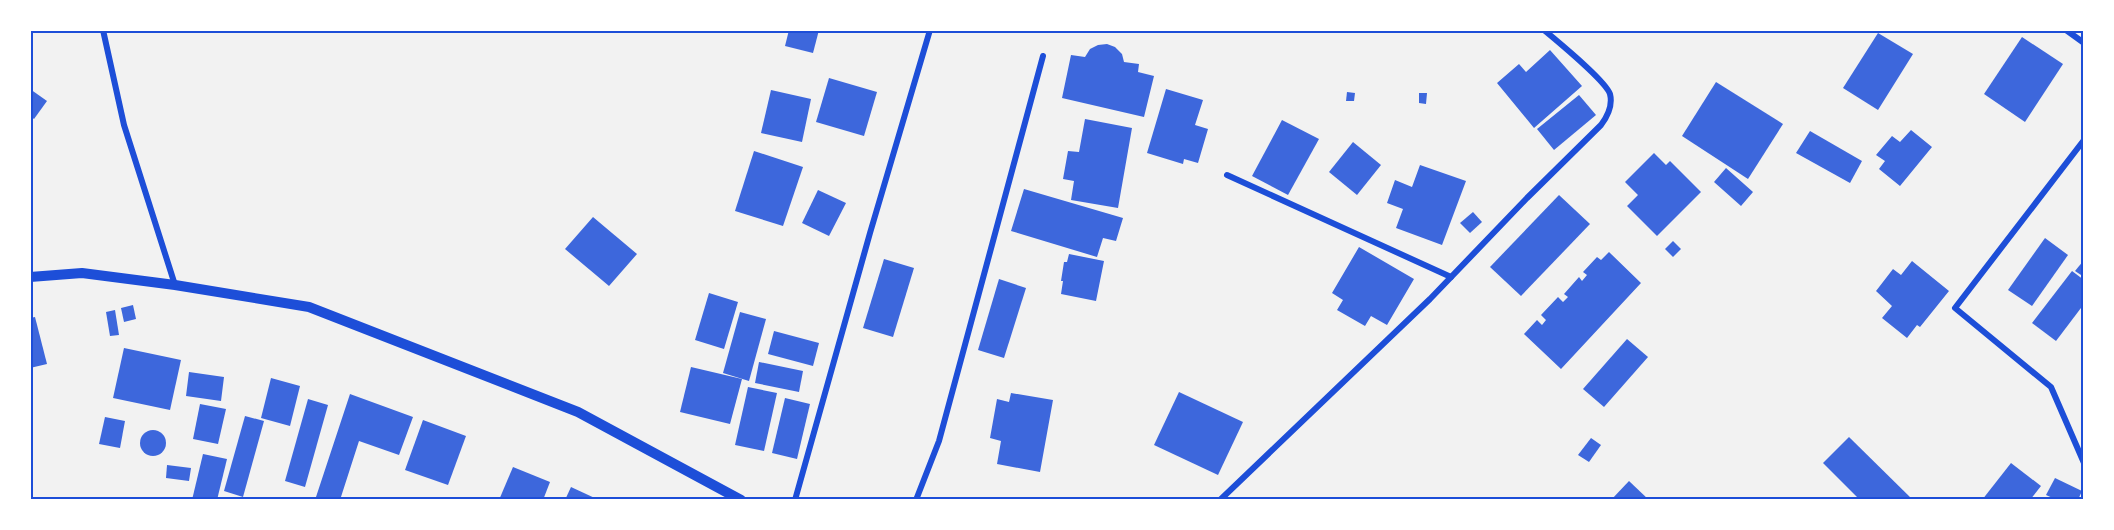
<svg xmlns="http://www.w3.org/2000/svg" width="2114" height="530" font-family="Manrope,sans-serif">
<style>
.building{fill:#3d67dc}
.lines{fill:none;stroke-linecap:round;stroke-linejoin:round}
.minor{stroke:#1d4ed8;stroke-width:6}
.tertiary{stroke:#1d4ed8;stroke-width:10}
.neatline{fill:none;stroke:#1d4ed8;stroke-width:2}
</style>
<rect width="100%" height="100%" fill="#f2f2f2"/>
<g class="building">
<polygon points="789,30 819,30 813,53 785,46"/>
<polygon points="1878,33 1913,54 1878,110 1843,88"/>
<polygon points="2022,37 2063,64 2025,122 1984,94"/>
<polygon points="1107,44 1115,47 1122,54 1124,62 1139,64 1138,72 1154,76 1144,117 1062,98 1071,55 1085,57 1090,49 1098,45"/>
<polygon points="1550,50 1582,86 1534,128 1497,83 1519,64 1526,72"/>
<polygon points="829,78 877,92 864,136 816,122"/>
<polygon points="1716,82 1783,124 1748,179 1682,136"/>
<polygon points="30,89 47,101 34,119 30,116"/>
<polygon points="1166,89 1203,100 1195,125 1208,129 1198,163 1184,159 1183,164 1147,153"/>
<polygon points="771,90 811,99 802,142 761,133"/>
<polygon points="1347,92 1355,93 1354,101 1346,101"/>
<polygon points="1419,93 1427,93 1426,104 1419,103"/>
<polygon points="1579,95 1596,115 1554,150 1537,129"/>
<polygon points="1085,119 1132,128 1118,208 1071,200 1074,181 1063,179 1068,151 1079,152"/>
<polygon points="1282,120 1319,139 1288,195 1252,176"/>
<polygon points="1911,130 1932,147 1900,186 1879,169 1885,161 1876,155 1892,136 1900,142"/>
<polygon points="1810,131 1862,161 1850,183 1796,153"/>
<polygon points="1353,142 1381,165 1357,195 1329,172"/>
<polygon points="754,151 803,167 783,226 735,211"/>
<polygon points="1654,153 1666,165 1670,161 1701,192 1657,236 1627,206 1638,195 1625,182"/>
<polygon points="1420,165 1466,181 1442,245 1396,228 1403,209 1387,203 1395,180 1412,187"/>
<polygon points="1726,168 1753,192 1741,206 1714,182"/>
<polygon points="1024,189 1123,218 1116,241 1103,238 1097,257 1011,231"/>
<polygon points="818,190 846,203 829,236 802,223"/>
<polygon points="1559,195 1590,224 1521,296 1490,267"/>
<polygon points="1473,212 1482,222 1470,233 1460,223"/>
<polygon points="593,217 637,254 609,286 565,249"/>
<polygon points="2045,238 2068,255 2032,306 2008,290"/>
<polygon points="1673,241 1681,249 1673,257 1665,249"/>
<polygon points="1359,247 1414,279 1387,325 1371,316 1365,326 1337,310 1343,300 1332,293"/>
<polygon points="1609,252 1641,283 1561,369 1524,334 1537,320 1542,325 1546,320 1541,315 1558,297 1563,302 1568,297 1564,294 1579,277 1582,281 1587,275 1583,272 1597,257 1601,260"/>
<polygon points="1069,254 1104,261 1096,301 1061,294 1063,281 1061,281 1064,262 1067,262"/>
<polygon points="884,259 914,268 893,337 863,328"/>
<polygon points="2084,260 2084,277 2075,271"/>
<polygon points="1912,261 1949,291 1920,327 1917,325 1907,338 1882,318 1892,306 1876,291 1893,269 1901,275"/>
<polygon points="2072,271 2084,280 2084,304 2056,341 2032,323"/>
<polygon points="999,279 1026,288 1004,358 978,350"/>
<polygon points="709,293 738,302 724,349 695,340"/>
<polygon points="133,305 136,319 124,322 121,308"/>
<polygon points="115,310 119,335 110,336 106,312"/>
<polygon points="740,312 766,319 749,381 723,373"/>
<polygon points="35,317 47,364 30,368 30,318"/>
<polygon points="774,331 819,343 813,366 768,354"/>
<polygon points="1627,339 1648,357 1604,407 1583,389"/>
<polygon points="124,348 181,360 170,410 113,398"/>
<polygon points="759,362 803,371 799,392 755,383"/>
<polygon points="691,367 742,379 730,424 680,412"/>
<polygon points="189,372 224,377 221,401 186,396"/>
<polygon points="271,378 300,386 290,426 261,418"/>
<polygon points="748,387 777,393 764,451 735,445"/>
<polygon points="1179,392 1243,422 1218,475 1154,445"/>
<polygon points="1011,393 1053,400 1040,472 997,464 1001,441 990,438 997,399 1009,402"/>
<polygon points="350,394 413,417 399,455 359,441 340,500 315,500"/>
<polygon points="785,398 810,404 797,459 772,453"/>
<polygon points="308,399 328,405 305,487 285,481"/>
<polygon points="200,404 226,409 218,444 193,439"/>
<polygon points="245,416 264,421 243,497 224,491"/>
<polygon points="105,417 125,421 120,448 99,444"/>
<polygon points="423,420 466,436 448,485 405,470"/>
<circle cx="153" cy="443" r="13"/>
<polygon points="1849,437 1913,500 1860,500 1823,463"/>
<polygon points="1591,438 1601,445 1589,462 1578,455"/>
<polygon points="203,454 227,459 217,500 192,500"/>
<polygon points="2011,463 2041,486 2030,500 1982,500"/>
<polygon points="167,465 191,468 189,481 166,478"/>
<polygon points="513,467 550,482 543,500 499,500"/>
<polygon points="2055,478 2082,491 2078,500 2057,500 2046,495"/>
<polygon points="1629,481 1649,500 1611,500"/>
<polygon points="571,487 599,500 565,500"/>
</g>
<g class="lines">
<g class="minor">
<polyline points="103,30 124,125 175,285"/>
<polyline points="2066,30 2084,43"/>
<polyline points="2084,140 1955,308 2051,387 2084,463"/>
<polyline points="1227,175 1451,277"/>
<polyline points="795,500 870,233 930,30"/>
<polyline points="916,500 939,441 1043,56"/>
<path d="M1220 500 1430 299 1527 198 1601 125C1607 117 1613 106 1610 94 1605 80 1558 42 1544 30"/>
</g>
<polyline class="tertiary" points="30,277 82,273 175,285 309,307 578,412 741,500"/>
</g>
<rect width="2114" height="530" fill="none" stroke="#ffffff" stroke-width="63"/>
<rect x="32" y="32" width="2050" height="466" class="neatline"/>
</svg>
